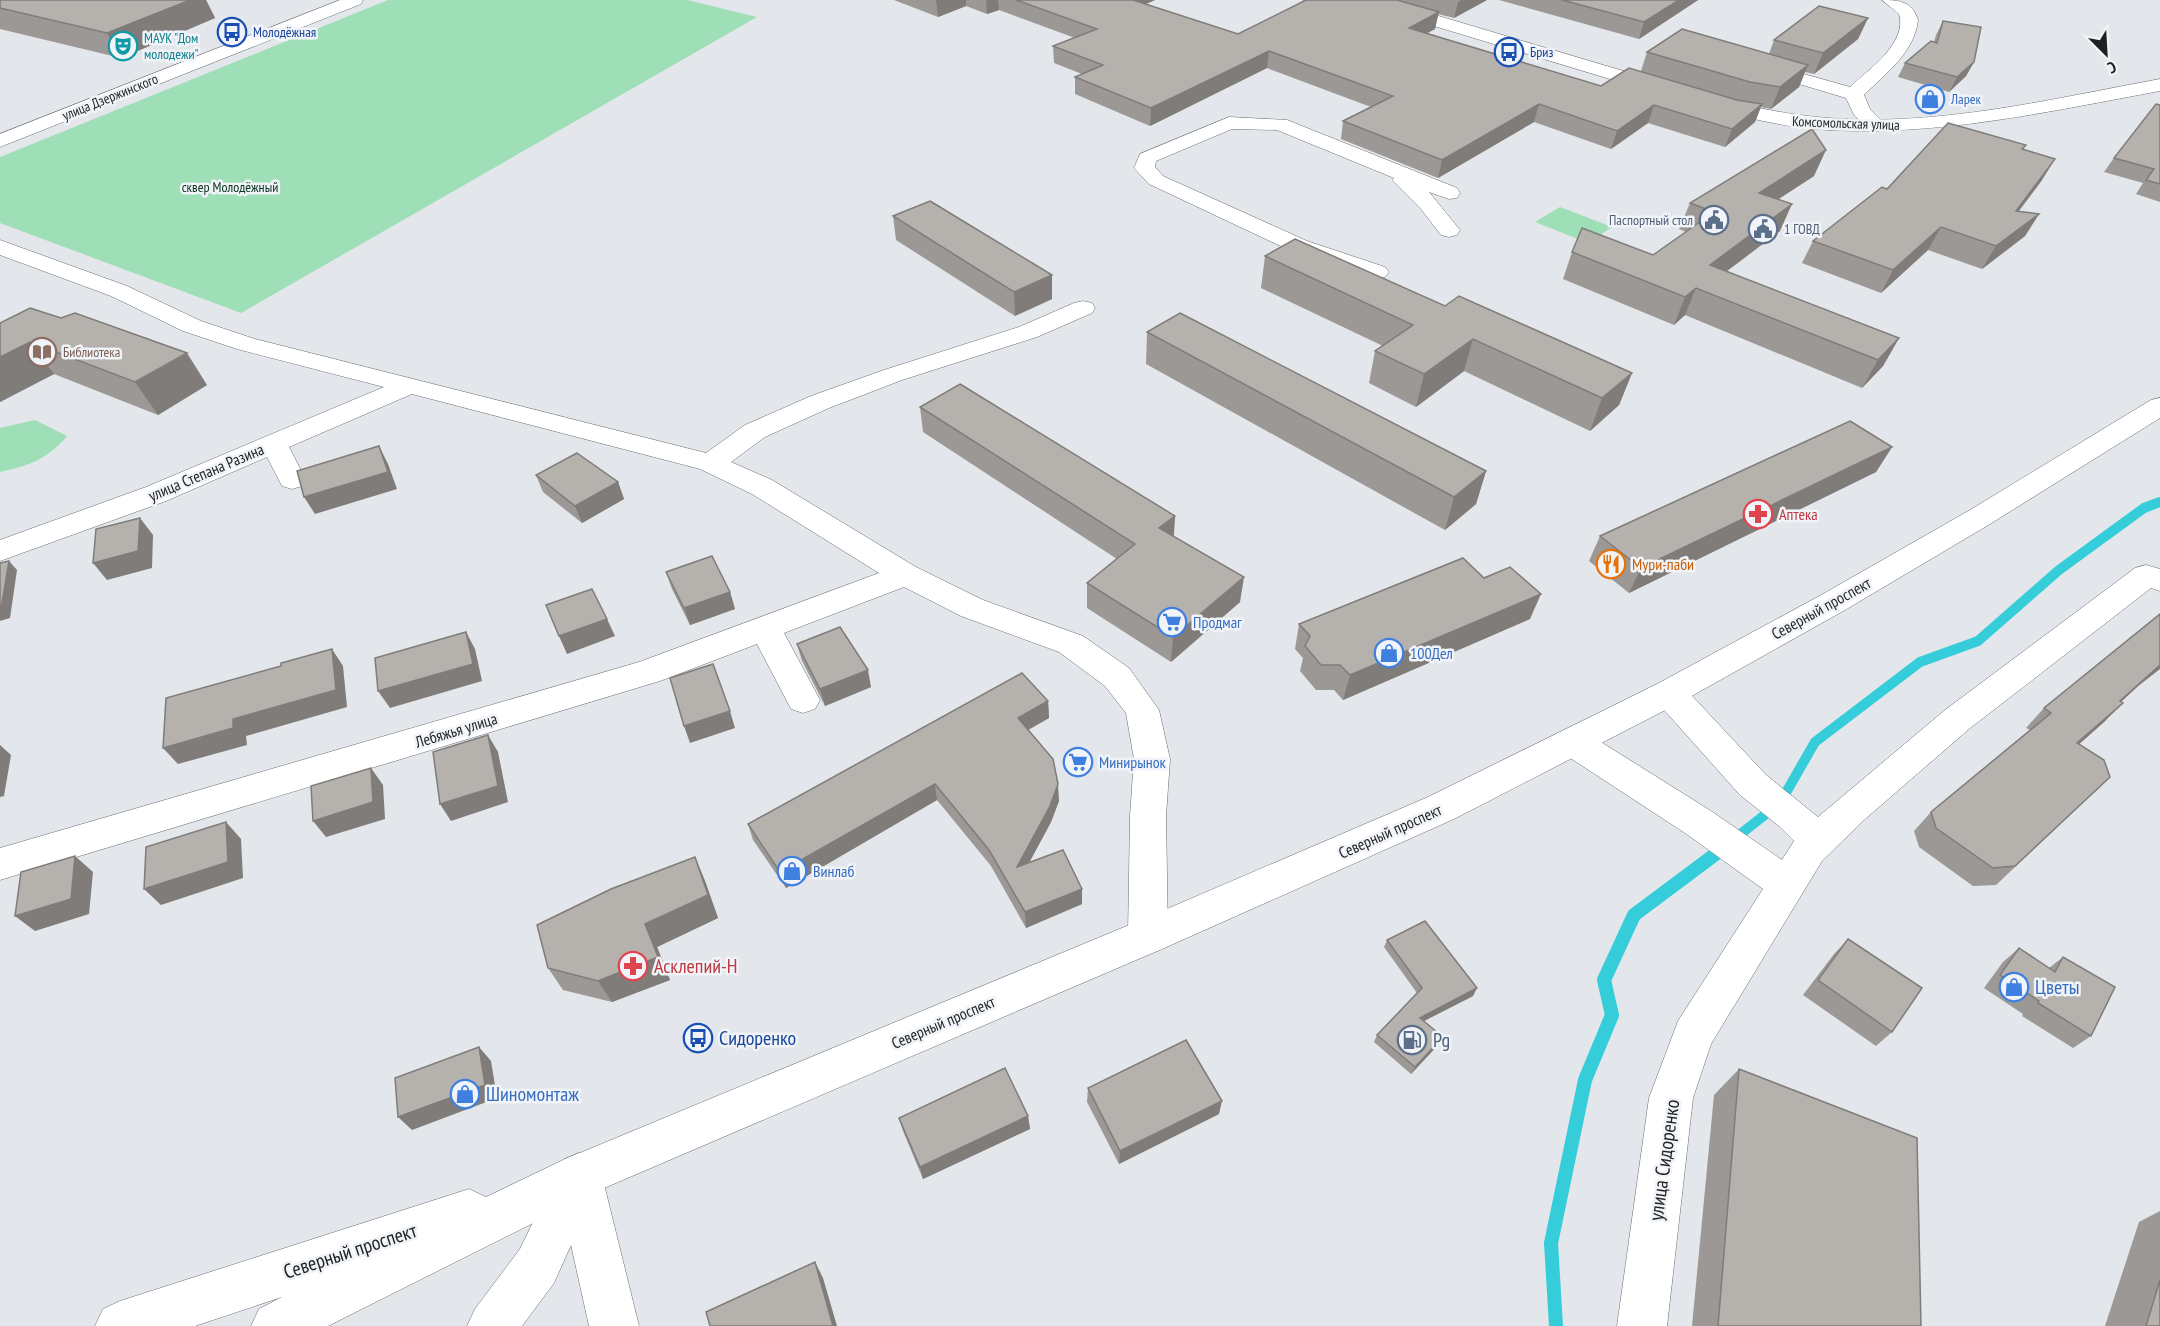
<svg xmlns="http://www.w3.org/2000/svg" width="2160" height="1326" font-family="'PT Sans Narrow',sans-serif">
<style>
.green{fill:#9edfb7}
.lines{fill:none;stroke-linecap:round;stroke-linejoin:round}
.stream-far1{stroke:#36cdda;stroke-width:10}
.stream{stroke:#36cdda;stroke-width:14}
.minor-casing{stroke:#6a6d71;stroke-width:1}
.major-casing{stroke:#6a6d71;stroke-width:1}
.minor{fill:#fff;fill-rule:evenodd}
.major{fill:#fff;fill-rule:evenodd}
.wall{fill:#9c9895}
.shaded-wall{fill:#7f7c79}
.building{fill:#b5b1ad;stroke:#7f7c79;stroke-width:1.5}
.labels{text-anchor:middle;stroke-width:5;stroke-linejoin:round;paint-order:stroke}
.far-transit-label{font-size:14px;fill:#164399;stroke:#f0f3f8;text-anchor:start}
.far-culture-label{font-size:14px;fill:#0d838f;stroke:#f0f3f8;text-anchor:start}
.far-street-label{font-size:14px;fill:#1f2022;stroke:#f0f3f8}
.far-shop-label{font-size:14px;fill:#366cbe;stroke:#f0f3f8;text-anchor:start}
.far-park-label{font-size:14px;fill:#09331e;stroke:#f0f3f8}
.far-service-label{font-size:14px;fill:#4e5e75;stroke:#f0f3f8;text-anchor:end}
.far-education-label{font-size:14px;fill:#785e54;stroke:#f0f3f8;text-anchor:start}
.street-label{font-size:16px;fill:#1f2022;stroke:#f0f3f8}
.health-label{font-size:16px;fill:#be3a42;stroke:#f0f3f8;text-anchor:start}
.food-label{font-size:16px;fill:#c56008;stroke:#f0f3f8;text-anchor:start}
.shop-label{font-size:16px;fill:#366cbe;stroke:#f0f3f8;text-anchor:start}
.near-health-label{font-size:20px;fill:#be3a42;stroke:#f0f3f8;text-anchor:start}
.near-shop-label{font-size:20px;fill:#366cbe;stroke:#f0f3f8;text-anchor:start}
.near-transit-label{font-size:20px;fill:#164399;stroke:#f0f3f8;text-anchor:start}
.near-service-label{font-size:20px;fill:#4e5e75;stroke:#f0f3f8;text-anchor:start}
.near-street-label{font-size:20px;fill:#1f2022;stroke:#f0f3f8}
</style>
<rect width="100%" height="100%" fill="#e3e6ea"/>
<g class="green">
<polygon points="388,0 687,0 757,17 241,313 0,223 0,157"/>
<polygon points="1560,207 1612,227 1588,243 1535,222"/>
<path d="M35 420 67 436C48 459 28 466 0 472V428Z"/>
</g>
<g class="lines">
<polyline class="stream-far1" points="1719,851 1780,803 1815,742 1920,662 1978,641 2059,570 2144,508 2160,502"/>
<polyline class="stream" points="1556,1326 1551,1243 1585,1080 1612,1015 1604,980 1634,915 1721,850"/>
<g class="minor-casing">
<g id="minor">
<polygon points="340,0 363,0 361,4 0,147 0,134"/>
<path d="M1882 0C1899 0 1912 1 1918 20 1915 52 1885 74 1864 95L1870 109 1888 127 1885 131H1871L1854 115 1846 98 1752 70 1749 66 1752 62 1758 61 1850 87C1868 70 1908 43 1899 14Z"/>
<polygon points="1229,117 1287,120 1457,188 1460,193 1457,198 1449,199 1429,192 1460,230 1457,235 1449,237 1441,235 1421,209 1392,180 1394,178 1277,130 1232,129 1156,161 1155,167 1163,176 1307,241 1385,267 1389,272 1385,277 1377,279 1369,277 1291,251 1149,184 1134,168 1140,154"/>
<polygon points="0,240 127,286 201,321 255,339 706,453 745,425 811,396 884,370 1019,327 1074,303 1083,301 1092,303 1095,308 1092,313 1037,337 902,380 829,408 765,437 731,462 772,480 916,567 983,600 1083,636 1129,668 1159,710 1170,759 1166,816 1168,936 1162,949 1148,954 1134,949 1128,936 1130,816 1134,759 1126,713 1105,686 1059,652 961,616 904,587 784,633 820,700 815,709 803,713 791,709 757,644 660,681 0,880 0,848 639,662 879,573 752,494 700,469 412,394 289,447 306,480 302,486 292,489 282,486 267,457 166,501 0,561 0,540 146,487 384,387 237,349 183,331 111,296 0,255"/>
<polygon points="2146,565 2160,569 2160,591 2151,588 1969,729 1864,820 1822,861 1711,1044 1693,1098 1667,1326 1617,1326 1649,1098 1678,1021 1763,889 1685,833 1561,752 1556,742 1561,732 1573,728 1585,732 1711,811 1782,860 1794,841 1779,826 1740,795 1657,702 1652,693 1657,684 1669,680 1681,684 1766,775 1818,817 1945,710 2135,568"/>
<polygon points="579,1153 595,1160 602,1176 639,1326 589,1326 571,1245 554,1283 522,1326 467,1326 475,1309 520,1249 563,1160"/>
</g>
</g>
<g class="major-casing">
<g id="major">
<polygon points="1359,0 1385,0 1667,84 1669,88 1667,92 1653,92 1361,4"/>
<path d="M2160 79V91C2051 111 1941 136 1829 130 1788 128 1748 118 1708 108L1705 104 1708 100 1715 98C1752 107 1789 115 1827 118 1938 127 2051 99 2160 79Z"/>
<polygon points="2160,398 2160,418 1990,524 1845,610 1681,702 1454,819 1162,949 595,1192 328,1326 251,1326 259,1309 282,1297 195,1326 95,1326 103,1309 120,1301 469,1189 486,1197 563,1160 1134,923 1428,797 1657,684 1823,594 1970,510 2151,400"/>
</g>
</g>
<use href="#minor" class="minor"/>
<use href="#major" class="major"/>
</g>
<g class="wall">
<polygon points="0,0 206,0 215,18 121,58 0,29"/>
<polygon points="894,0 1155,0 1146,4 1238,34 1303,2 1303,0 1487,0 1454,18 1438,14 1435,29 1426,33 1601,86 1641,71 1647,52 1769,54 1774,40 1868,18 1858,39 1814,74 1805,72 1799,87 1771,109 1761,107 1755,122 1725,147 1648,123 1611,149 1534,122 1438,178 1341,139 1343,121 1371,107 1267,68 1150,126 1075,94 1075,77 1082,74 1054,63 1053,46 1075,38 999,10 987,14 966,6 938,17"/>
<polygon points="1499,0 1698,0 1639,39"/>
<polygon points="1943,21 1974,62 1966,76 1949,92 1898,77 1905,63 1934,42 1936,35"/>
<polygon points="2160,105 2160,202 2136,194 2143,183 2104,172 2114,158"/>
<polygon points="2026,145 2023,149 2042,180 2019,211 2039,214 2025,236 1982,269 1928,250 1881,293 1802,263 1813,241 1887,189"/>
<polygon points="1814,176 1778,199 1780,231 1726,271 1899,338 1883,366 1862,388 1685,315 1674,325 1563,279 1572,252 1653,255 1686,232 1679,229 1690,203"/>
<polygon points="893,216 1052,299 1015,316 896,240"/>
<polygon points="1265,256 1445,306 1632,373 1619,405 1590,431 1464,371 1416,407 1369,383 1375,351 1383,346 1261,288"/>
<polygon points="0,323 207,385 158,415 54,374 0,402"/>
<polygon points="1147,332 1486,471 1476,504 1445,530 1146,364"/>
<polygon points="920,407 1175,516 1174,536 1240,602 1171,662 1087,608 1087,583 1117,559 923,432"/>
<polygon points="1892,447 1876,472 1629,593 1589,561 1600,536"/>
<polygon points="536,475 618,482 624,499 582,523 543,492"/>
<polygon points="666,572 730,592 735,609 690,625 672,589"/>
<polygon points="1530,619 1343,700 1334,690 1316,690 1300,671 1303,658 1295,649 1299,624"/>
<polygon points="797,644 871,687 825,706 802,661"/>
<polygon points="2137,687 2121,702 2104,722 2079,744 2110,777 1996,885 1973,886 1919,847 1914,831 1931,812 2030,730 2026,728 2044,708"/>
<polygon points="1048,701 1049,718 1028,730 1059,801 1051,822 1029,863 1082,889 1082,904 1026,928 991,866 937,800 786,888 753,840 748,824"/>
<polygon points="695,857 705,881 718,918 657,947 670,980 612,1002 563,990 548,968"/>
<polygon points="1848,939 1892,1032 1876,1046 1803,995 1834,954"/>
<polygon points="1387,940 1473,996 1424,1021 1443,1037 1439,1044 1411,1074 1374,1042 1377,1035 1417,993 1384,947"/>
<polygon points="2019,948 2049,968 2063,957 2091,1036 2073,1048 2022,1016 2023,1014 1984,988 2003,962"/>
<polygon points="1739,1069 1921,1326 1692,1326 1714,1095"/>
<polygon points="1088,1088 1219,1114 1119,1164 1087,1102"/>
<polygon points="1028,1116 1030,1129 923,1179 903,1131 899,1118"/>
<polygon points="2160,1211 2160,1326 2105,1326 2139,1222"/>
</g>
<g class="shaded-wall">
<polygon points="190,0 206,0 215,18 121,58 107,33"/>
<polygon points="936,0 966,0 966,6 938,17"/>
<polygon points="986,0 998,0 999,10 987,14"/>
<polygon points="1125,0 1155,0 1124,13"/>
<polygon points="1461,0 1487,0 1454,18 1458,2"/>
<polygon points="1679,0 1698,0 1639,39 1644,22"/>
<polygon points="1439,12 1435,29 1406,45 1409,28"/>
<polygon points="1868,18 1858,39 1814,74 1823,53"/>
<polygon points="1269,51 1267,68 1150,126 1151,108"/>
<polygon points="1974,62 1966,76 1949,92 1957,77"/>
<polygon points="1808,65 1799,87 1771,109 1780,87"/>
<polygon points="1539,104 1534,122 1438,178 1442,160"/>
<polygon points="1762,104 1755,122 1725,147 1732,129"/>
<polygon points="1654,105 1648,123 1611,149 1617,131"/>
<polygon points="1826,150 1814,176 1748,219 1759,193"/>
<polygon points="2055,159 2042,180 2002,233 2016,211"/>
<polygon points="1792,204 1780,231 1702,290 1710,265"/>
<polygon points="2039,214 2025,236 1982,269 1996,246"/>
<polygon points="1941,227 1928,250 1881,293 1893,270"/>
<polygon points="1052,275 1052,299 1015,316 1014,292"/>
<polygon points="1696,288 1685,315 1674,325 1685,297"/>
<polygon points="1899,338 1883,366 1862,388 1878,360"/>
<polygon points="1473,339 1464,371 1416,407 1424,374"/>
<polygon points="30,342 54,374 0,402 0,357"/>
<polygon points="187,353 207,385 158,415 135,382"/>
<polygon points="1632,373 1619,405 1590,431 1602,398"/>
<polygon points="379,446 388,464 397,489 315,514 304,497"/>
<polygon points="1892,447 1876,472 1629,593 1641,568"/>
<polygon points="1486,471 1476,504 1445,530 1454,497"/>
<polygon points="618,482 624,499 582,523 575,506"/>
<polygon points="1175,516 1173,541 1159,528"/>
<polygon points="140,518 153,535 152,568 107,580 93,563"/>
<polygon points="9,561 17,570 10,618 0,621 0,609"/>
<polygon points="1244,577 1240,602 1171,662 1173,637"/>
<polygon points="730,592 735,609 690,625 684,608"/>
<polygon points="1541,594 1530,619 1343,700 1350,675"/>
<polygon points="607,619 615,636 567,654 559,636"/>
<polygon points="466,632 475,649 482,681 390,708 378,691"/>
<polygon points="332,649 343,666 347,707 246,736 247,745 178,764 163,748 233,719"/>
<polygon points="2160,665 2160,669 2137,687 2101,720 2120,701"/>
<polygon points="868,670 871,687 825,706 820,689"/>
<polygon points="1048,701 1049,718 1019,735 1018,718"/>
<polygon points="2123,703 2104,722 2058,763 2077,743"/>
<polygon points="730,711 735,728 690,743 684,726"/>
<polygon points="488,735 498,752 508,802 451,821 440,804"/>
<polygon points="0,745 11,755 4,796 0,797"/>
<polygon points="371,768 383,785 385,819 326,837 313,821"/>
<polygon points="935,784 937,800 786,888 780,872"/>
<polygon points="1058,784 1059,801 1051,822 1018,883 1017,867"/>
<polygon points="226,822 241,839 243,878 161,905 144,889"/>
<polygon points="75,856 93,872 89,914 35,931 15,916"/>
<polygon points="695,857 705,881 718,918 657,947 670,980 612,1002 598,981 645,924"/>
<polygon points="1082,889 1082,904 1026,928 1025,912"/>
<polygon points="1477,988 1473,996 1416,1025 1420,1018"/>
<polygon points="1443,1037 1439,1044 1411,1074 1415,1067"/>
<polygon points="479,1047 491,1061 497,1098 412,1130 398,1117"/>
<polygon points="1222,1101 1219,1114 1119,1164 1120,1151"/>
<polygon points="1028,1116 1030,1129 923,1179 920,1167"/>
<polygon points="815,1262 823,1278 837,1326 833,1326"/>
</g>
<g class="building">
<polygon points="0,0 190,0 107,33 0,8"/>
<polygon points="1016,0 1133,0 1238,34 1306,0 1397,0 1439,12 1409,28 1601,86 1629,68 1737,100 1762,104 1732,129 1654,105 1617,131 1539,104 1442,160 1343,121 1393,96 1269,51 1151,108 1075,77 1103,65 1053,46 1097,29"/>
<polygon points="1562,0 1679,0 1644,22"/>
<polygon points="1819,6 1868,18 1823,53 1774,40"/>
<polygon points="1943,21 1981,27 1974,62 1957,77 1905,63 1931,41 1937,43"/>
<polygon points="1682,29 1808,65 1780,87 1750,82 1647,52"/>
<polygon points="2156,104 2160,105 2160,184 2146,180 2154,169 2114,158"/>
<polygon points="1948,123 2026,145 2022,149 2055,159 2016,211 2039,214 1996,246 1941,227 1893,270 1813,241 1882,187 1887,189"/>
<polygon points="1812,129 1826,150 1759,193 1792,204 1710,265 1899,338 1878,360 1696,288 1685,297 1572,252 1582,228 1653,255 1714,212 1690,203"/>
<polygon points="930,201 1052,275 1014,292 893,216"/>
<polygon points="1295,239 1445,306 1459,296 1632,373 1602,398 1473,339 1424,374 1375,351 1413,325 1265,256"/>
<polygon points="30,308 61,318 75,313 187,353 135,382 30,342 0,357 0,323"/>
<polygon points="1180,313 1486,471 1454,497 1147,332"/>
<polygon points="960,384 1175,516 1159,528 1244,577 1173,637 1087,583 1135,544 920,407"/>
<polygon points="1850,421 1892,447 1641,568 1600,536"/>
<polygon points="379,446 388,472 304,497 297,471"/>
<polygon points="577,453 618,482 575,506 536,475"/>
<polygon points="140,518 138,551 93,563 96,529"/>
<polygon points="712,556 730,592 684,608 666,572"/>
<polygon points="1463,558 1484,578 1510,567 1541,594 1350,675 1340,665 1321,665 1305,646 1310,636 1299,624"/>
<polygon points="9,561 1,609 0,609 0,563"/>
<polygon points="592,589 607,619 559,636 546,605"/>
<polygon points="2160,614 2160,665 2120,701 2123,703 2077,743 2104,760 2110,777 2015,866 1993,868 1936,828 1931,812 2051,713 2044,708"/>
<polygon points="840,627 868,670 820,689 797,644"/>
<polygon points="466,632 473,664 378,691 375,658"/>
<polygon points="332,649 336,690 233,719 233,728 163,748 166,698 281,666 281,663"/>
<polygon points="713,664 730,711 684,726 670,678"/>
<polygon points="1022,673 1048,701 1018,718 1053,759 1058,784 1050,806 1017,867 1063,850 1082,889 1025,912 989,850 935,784 780,872 748,824"/>
<polygon points="488,735 498,786 440,804 433,752"/>
<polygon points="371,768 373,802 313,821 311,786"/>
<polygon points="226,822 228,862 144,889 146,847"/>
<polygon points="75,856 71,899 15,916 21,872"/>
<polygon points="695,857 708,895 645,924 658,957 598,981 548,968 537,925 611,889"/>
<polygon points="1425,921 1477,988 1420,1018 1443,1037 1415,1067 1377,1035 1422,988 1387,940"/>
<polygon points="1848,939 1922,988 1892,1032 1818,980"/>
<polygon points="2019,948 2055,972 2063,957 2115,987 2091,1036 2038,1003 2039,1001 2000,975"/>
<polygon points="1186,1040 1222,1101 1120,1151 1088,1088"/>
<polygon points="479,1047 485,1085 398,1117 395,1078"/>
<polygon points="1005,1068 1028,1116 920,1167 899,1118"/>
<polygon points="1739,1069 1917,1138 1921,1326 1718,1326"/>
<polygon points="815,1262 833,1326 710,1326 706,1312"/>
<polygon points="2160,1280 2160,1326 2146,1326"/>
</g>
<defs>
<g id="bus-ring" transform="scale(1.5)"><circle r="9.5" fill="#f0f3f8" stroke="#1a4fb4" stroke-width="1.5"/><path d="M-5-6H5V4H4V6H2V4H-2V6H-4V4H-5ZM-3.5-4V0h7V-4ZM-3.5 1.2v1.5H-2V1.2ZM2 1.2v1.5H3.5V1.2Z" fill="#1a4fb4"/></g>
<g id="theatre-ring" transform="scale(1.5)"><circle r="9.5" fill="#f0f3f8" stroke="#0f9aa8" stroke-width="1.5"/><path d="M-5-5.5Q0-4 5-5.5V0Q5 5 0 6Q-5 5-5 0ZM-3.3-2.5H-1v1.5H-3.3ZM1-2.5H3.3v1.5H1ZM-2.8 1Q0 5.5 2.8 1Z" fill="#0f9aa8"/></g>
<g id="shop-ring" transform="scale(1.5)"><circle r="9.5" fill="#f0f3f8" stroke="#3f7fe0" stroke-width="1.5"/><path d="M-5-2.5h2.3a2.7 3.5 0 0 1 5.4 0H5L5.5 6h-11ZM-1.5-2.5h3a1.5 2.3 0 0 0-3 0Z" fill="#3f7fe0"/></g>
<g id="civic-ring" transform="scale(1.5)"><circle r="9.5" fill="#f0f3f8" stroke="#5c6f8a" stroke-width="1.5"/><path d="M-.6-6.5H3V-4.5H.6V-3L4-1V1h2V6H-6V1h2V-1L-.6-3ZM-1.2 2.5V6h2.4V2.5Z" fill="#5c6f8a"/></g>
<g id="library-ring" transform="scale(1.5)"><circle r="9.5" fill="#f0f3f8" stroke="#8d6e63" stroke-width="1.5"/><path d="M-6-4Q-3-5.5-.7-3.5V5Q-3 3-6 4ZM6-4Q3-5.5 .7-3.5V5Q3 3 6 4Z" fill="#8d6e63"/></g>
<g id="pharmacy-ring" transform="scale(1.5)"><circle r="9.5" fill="#f0f3f8" stroke="#e0444e" stroke-width="1.5"/><path d="M-2-6h4v4h4v4h-4v4h-4v-4h-4v-4h4Z" fill="#e0444e"/></g>
<g id="restaurant-ring" transform="scale(1.5)"><circle r="9.5" fill="#f0f3f8" stroke="#e8710a" stroke-width="1.5"/><path d="M-5-6h1v4h1v-4h1v4h1v-4h1v5L-1.5 .5V6h-2V.5L-5-1ZM5-6V6H3V1.5H1.5Q1.5-4 5-6Z" fill="#e8710a"/></g>
<g id="supermarket-ring" transform="scale(1.5)"><circle r="9.5" fill="#f0f3f8" stroke="#3f7fe0" stroke-width="1.5"/><path d="M-6-5.5h2.5l.6 2H6L4.5 2H-2.5L-4.4-4H-6ZM-1.5 3.2a1.3 1.3 0 1 0 .1 0ZM3 3.2a1.3 1.3 0 1 0 .1 0Z" fill="#3f7fe0"/></g>
<g id="fuel-ring" transform="scale(1.5)"><circle r="9.5" fill="#f0f3f8" stroke="#5c6f8a" stroke-width="1.5"/><path d="M-5.5-6h7V0h2V4h1.3V-2.5L3-4.5l.8-.8L6-3V5H2.5V1h-1V6h-7ZM-4.2-4.7v3.2H.2V-4.7Z" fill="#5c6f8a"/></g>
</defs>
<g fill-rule="evenodd">
<use href="#bus-ring" x="232" y="32"/>
<use href="#theatre-ring" x="123" y="46"/>
<use href="#bus-ring" x="1509" y="52"/>
<use href="#shop-ring" x="1930" y="99"/>
<use href="#civic-ring" x="1714" y="220"/>
<use href="#civic-ring" x="1763" y="229"/>
<use href="#library-ring" x="42" y="352"/>
<use href="#pharmacy-ring" x="1758" y="514"/>
<use href="#restaurant-ring" x="1611" y="564"/>
<use href="#supermarket-ring" x="1172" y="622"/>
<use href="#shop-ring" x="1389" y="653"/>
<use href="#supermarket-ring" x="1078" y="762"/>
<use href="#shop-ring" x="792" y="871"/>
<use href="#pharmacy-ring" x="633" y="966"/>
<use href="#shop-ring" x="2014" y="987"/>
<use href="#bus-ring" x="698" y="1038"/>
<use href="#fuel-ring" x="1412" y="1040"/>
<use href="#shop-ring" x="465" y="1094"/>
</g>
<g class="labels">
<g class="far-transit-label">
<text x="253" y="37">Молодёжная</text>
<text x="1530" y="57">Бриз</text>
</g>
<g class="far-culture-label">
<text x="144" y="43">МАУК "Дом<tspan x="144" dy="16">молодежи"</tspan></text>
</g>
<g class="far-street-label">
<text transform="translate(110 97) rotate(-22)" y="5">улица Дзержинского</text>
<text transform="translate(1846 123) rotate(2)" y="5">Комсомольская улица</text>
</g>
<g class="far-shop-label">
<text x="1951" y="104">Ларек</text>
</g>
<g class="far-park-label">
<text x="230" y="192">сквер Молодёжный</text>
</g>
<g class="far-service-label">
<text x="1693" y="225">Паспортный стол</text>
<text x="1784" y="234" text-anchor="start">1 ГОВД</text>
</g>
<g class="far-education-label">
<text x="63" y="357">Библиотека</text>
</g>
<g class="street-label">
<text transform="translate(206 472) rotate(-23)" y="6">улица Степана Разина</text>
<text transform="translate(1821 608) rotate(-29)" y="6">Северный проспект</text>
<text transform="translate(456 730) rotate(-17)" y="6">Лебяжья улица</text>
<text transform="translate(1390 831) rotate(-24)" y="6">Северный проспект</text>
<text transform="translate(943 1022) rotate(-23)" y="6">Северный проспект</text>
</g>
<g class="health-label">
<text x="1779" y="520">Аптека</text>
</g>
<g class="food-label">
<text x="1632" y="570">Мури-паби</text>
</g>
<g class="shop-label">
<text x="1193" y="628">Продмаг</text>
<text x="1410" y="659">100Дел</text>
<text x="1099" y="768">Минирынок</text>
<text x="813" y="877">Винлаб</text>
</g>
<g class="near-health-label">
<text x="654" y="973">Асклепий-Н</text>
</g>
<g class="near-shop-label">
<text x="2035" y="994">Цветы</text>
<text x="486" y="1101">Шиномонтаж</text>
</g>
<g class="near-transit-label">
<text x="719" y="1045">Сидоренко</text>
</g>
<g class="near-service-label">
<text x="1433" y="1047">Pg</text>
</g>
<g class="near-street-label">
<text transform="translate(1664 1160) rotate(-82)" y="7">улица Сидоренко</text>
<text transform="translate(350 1251) rotate(-18)" y="7">Северный проспект</text>
</g>
</g>
<g transform="translate(2106 54) rotate(156)" stroke="#f0f3f8" stroke-width="4.5" paint-order="stroke">
<path d="M0-4.5L10 22L0 15L-10 22Z" fill="#1f2022"/>
<text y="-9" font-size="16" font-weight="bold" text-anchor="middle" fill="#1f2022">С</text>
</g>
</svg>
